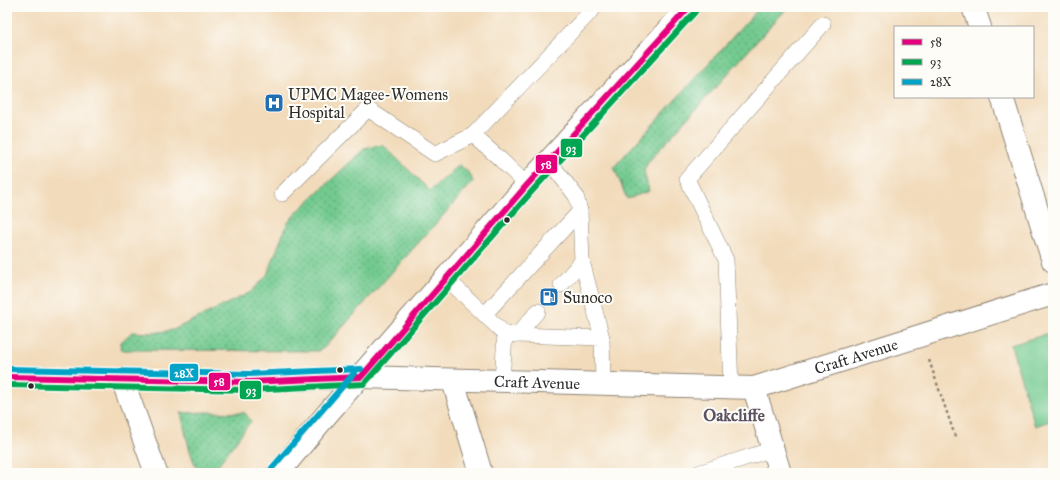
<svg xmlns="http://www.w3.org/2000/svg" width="1060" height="480" font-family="'IM FELL Great Primer',serif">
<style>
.grass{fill:url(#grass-dots);stroke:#4f7a5e}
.park{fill:#73ca90;stroke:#4f7a5e}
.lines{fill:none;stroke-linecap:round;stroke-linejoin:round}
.lane-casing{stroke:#8e8373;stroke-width:16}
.street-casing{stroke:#8e8373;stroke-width:24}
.secondary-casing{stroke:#8e8373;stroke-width:24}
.primary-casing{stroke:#8e8373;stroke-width:24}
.path{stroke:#8e8373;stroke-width:2.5;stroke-dasharray:3 3;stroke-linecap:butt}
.lane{stroke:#fff;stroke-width:15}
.street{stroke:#fff;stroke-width:22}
.secondary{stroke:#fff;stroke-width:22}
.primary{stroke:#fff;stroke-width:22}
.bus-1-casing{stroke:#fdfcf7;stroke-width:9}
.bus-2-casing{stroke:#fdfcf7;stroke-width:9}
.bus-3-casing{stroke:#fdfcf7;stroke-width:9}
.bus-1{stroke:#e5007d;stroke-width:6}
.bus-2{stroke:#00a651;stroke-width:6}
.bus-3{stroke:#02a3c6;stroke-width:6}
.bus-dot{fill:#2b2b2b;stroke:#fdfcf7;stroke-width:1.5}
.labels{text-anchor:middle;stroke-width:4;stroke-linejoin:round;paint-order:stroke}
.poi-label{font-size:16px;fill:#2b2b2b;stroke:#fdfcf7;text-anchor:start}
.street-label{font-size:16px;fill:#2b2b2b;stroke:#fdfcf7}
.neighbourhood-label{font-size:17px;font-weight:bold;fill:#5c5162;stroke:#fdfcf7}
.line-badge{stroke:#fdfcf7;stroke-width:1.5}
.badge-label{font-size:11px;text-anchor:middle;font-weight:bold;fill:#fff}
</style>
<defs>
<pattern id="grass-dots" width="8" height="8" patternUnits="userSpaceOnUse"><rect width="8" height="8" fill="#73ca90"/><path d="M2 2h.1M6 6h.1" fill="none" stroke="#5fa476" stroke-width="1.8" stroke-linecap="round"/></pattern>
</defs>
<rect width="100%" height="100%" fill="#fdfcf7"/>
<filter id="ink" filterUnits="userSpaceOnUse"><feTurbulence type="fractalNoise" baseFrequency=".025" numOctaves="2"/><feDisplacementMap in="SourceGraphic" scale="8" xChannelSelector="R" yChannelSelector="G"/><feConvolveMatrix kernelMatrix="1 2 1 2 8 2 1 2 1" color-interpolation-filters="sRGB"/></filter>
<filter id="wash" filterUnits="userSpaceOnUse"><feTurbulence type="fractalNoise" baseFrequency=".012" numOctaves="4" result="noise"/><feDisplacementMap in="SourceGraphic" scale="16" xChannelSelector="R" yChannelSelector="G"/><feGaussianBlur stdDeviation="0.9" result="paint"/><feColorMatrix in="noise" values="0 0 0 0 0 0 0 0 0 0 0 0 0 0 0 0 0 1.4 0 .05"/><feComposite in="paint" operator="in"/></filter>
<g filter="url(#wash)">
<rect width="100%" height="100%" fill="#f2dbbb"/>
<g class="grass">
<polygon points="760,7 788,7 648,162 644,171 649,191 627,199 614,167"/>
<polygon points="383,145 430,191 459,165 470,174 473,182 324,348 318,351 124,350 120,348 121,342 132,332 153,333 173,330 251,292 267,275 287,224 296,213 364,149"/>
<path d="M208 412 245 413 251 421 212 473C208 473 203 474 200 472 191 465 184 425 181 413Z"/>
</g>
<polygon class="park" points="1053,332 1053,420 1035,426 1011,345"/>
</g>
<g filter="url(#ink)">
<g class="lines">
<g class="lane-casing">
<g id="lane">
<polyline points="473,135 500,159 527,185"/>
<polyline points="549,161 576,196 580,211 582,261 561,285"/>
<polyline points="282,194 368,109 435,154 473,135 595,7"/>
<polyline points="582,261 602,338"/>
<polyline points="446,278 505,334"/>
<polyline points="485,314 580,211"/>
<polyline points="517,335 602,338 603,384"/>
<polyline points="502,382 505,334 517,335 538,311"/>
<polyline points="731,387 726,260 687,179 823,24"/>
<polyline points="698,473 773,449"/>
</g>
</g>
<g class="street-casing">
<g id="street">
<polyline points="973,7 980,27"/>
<polyline points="1002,97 1053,261"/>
<path id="s1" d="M361 377 754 388 1053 294"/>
<polyline points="122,379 156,473"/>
<polyline points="453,381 481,473"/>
<polyline points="754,388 780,473"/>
</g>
</g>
<g class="secondary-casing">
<polyline id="secondary" points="7,377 249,382 361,377"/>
</g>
<g class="primary-casing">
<polyline id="primary" points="278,473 328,413 527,185 689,7"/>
</g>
<polyline class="path" points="929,360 956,439"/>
<use href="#lane" class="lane"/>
<use href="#street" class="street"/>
<use href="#secondary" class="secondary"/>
<use href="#primary" class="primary"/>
<g class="bus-1-casing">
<polyline id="bus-1" points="7,377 249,382 361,377 527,185 689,7"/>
</g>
<g class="bus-2-casing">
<polyline id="bus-2" points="7,385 249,390 364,384 533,190 695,12"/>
</g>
<g class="bus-3-casing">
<g id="bus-3">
<polyline points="7,369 249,374 361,369"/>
<polyline points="272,468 355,372"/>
</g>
</g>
<use href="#bus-1" class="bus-1"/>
<use href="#bus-2" class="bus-2"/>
<use href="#bus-3" class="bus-3"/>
</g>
</g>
<defs>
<g id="hospital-square" transform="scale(1)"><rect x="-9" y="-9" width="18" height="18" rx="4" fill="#1f6fb2" stroke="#fdfcf7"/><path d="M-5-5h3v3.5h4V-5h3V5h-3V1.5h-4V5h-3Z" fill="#fff"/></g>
<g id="fuel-square" transform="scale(1)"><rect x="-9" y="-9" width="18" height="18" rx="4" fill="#1f6fb2" stroke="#fdfcf7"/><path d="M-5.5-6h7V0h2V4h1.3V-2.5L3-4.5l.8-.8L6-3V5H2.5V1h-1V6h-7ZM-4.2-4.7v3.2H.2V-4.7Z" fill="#fff"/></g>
</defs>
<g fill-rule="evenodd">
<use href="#hospital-square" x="274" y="103"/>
<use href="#fuel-square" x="549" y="297"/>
</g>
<g class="bus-dot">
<circle cx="507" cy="220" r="3.5"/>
<circle cx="340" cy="370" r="3.5"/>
<circle cx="31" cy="386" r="3.5"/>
</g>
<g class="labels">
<g class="poi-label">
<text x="288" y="100">UPMC Magee-Womens<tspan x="288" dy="18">Hospital</tspan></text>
<text x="563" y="303">Sunoco</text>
</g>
<g class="street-label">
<text dy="6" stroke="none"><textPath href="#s1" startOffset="500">Craft Avenue</textPath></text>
<text dy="6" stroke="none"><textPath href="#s1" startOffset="176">Craft Avenue</textPath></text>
</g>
<g class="neighbourhood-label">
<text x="734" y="421">Oakcliffe</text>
</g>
</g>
<g class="line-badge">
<rect x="560" y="138" width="23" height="20" rx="4" fill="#00a651"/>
<rect x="535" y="154" width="23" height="20" rx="4" fill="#e5007d"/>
<rect x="169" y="363" width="30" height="19" rx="4" fill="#02a3c6"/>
<rect x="208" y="372" width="23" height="19" rx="4" fill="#e5007d"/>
<rect x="239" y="380" width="23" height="20" rx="4" fill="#00a651"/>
</g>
<g class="badge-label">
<text x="571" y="152">93</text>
<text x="546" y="168">58</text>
<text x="184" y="377">28X</text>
<text x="219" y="385">58</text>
<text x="251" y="394">93</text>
</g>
<rect width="1060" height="480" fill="none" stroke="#fdfcf7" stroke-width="24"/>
<rect x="894" y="26" width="140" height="72" fill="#fdfcf7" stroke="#a9a8a5"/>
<rect x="902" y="39" width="20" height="6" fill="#e5007d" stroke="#a9a8a5"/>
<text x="930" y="46" font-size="12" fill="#2b2b2b">58</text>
<rect x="902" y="59" width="20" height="6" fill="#00a651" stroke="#a9a8a5"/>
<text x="930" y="66" font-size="12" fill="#2b2b2b">93</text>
<rect x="902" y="79" width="20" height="6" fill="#02a3c6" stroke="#a9a8a5"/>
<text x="930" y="86" font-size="12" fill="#2b2b2b">28X</text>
</svg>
